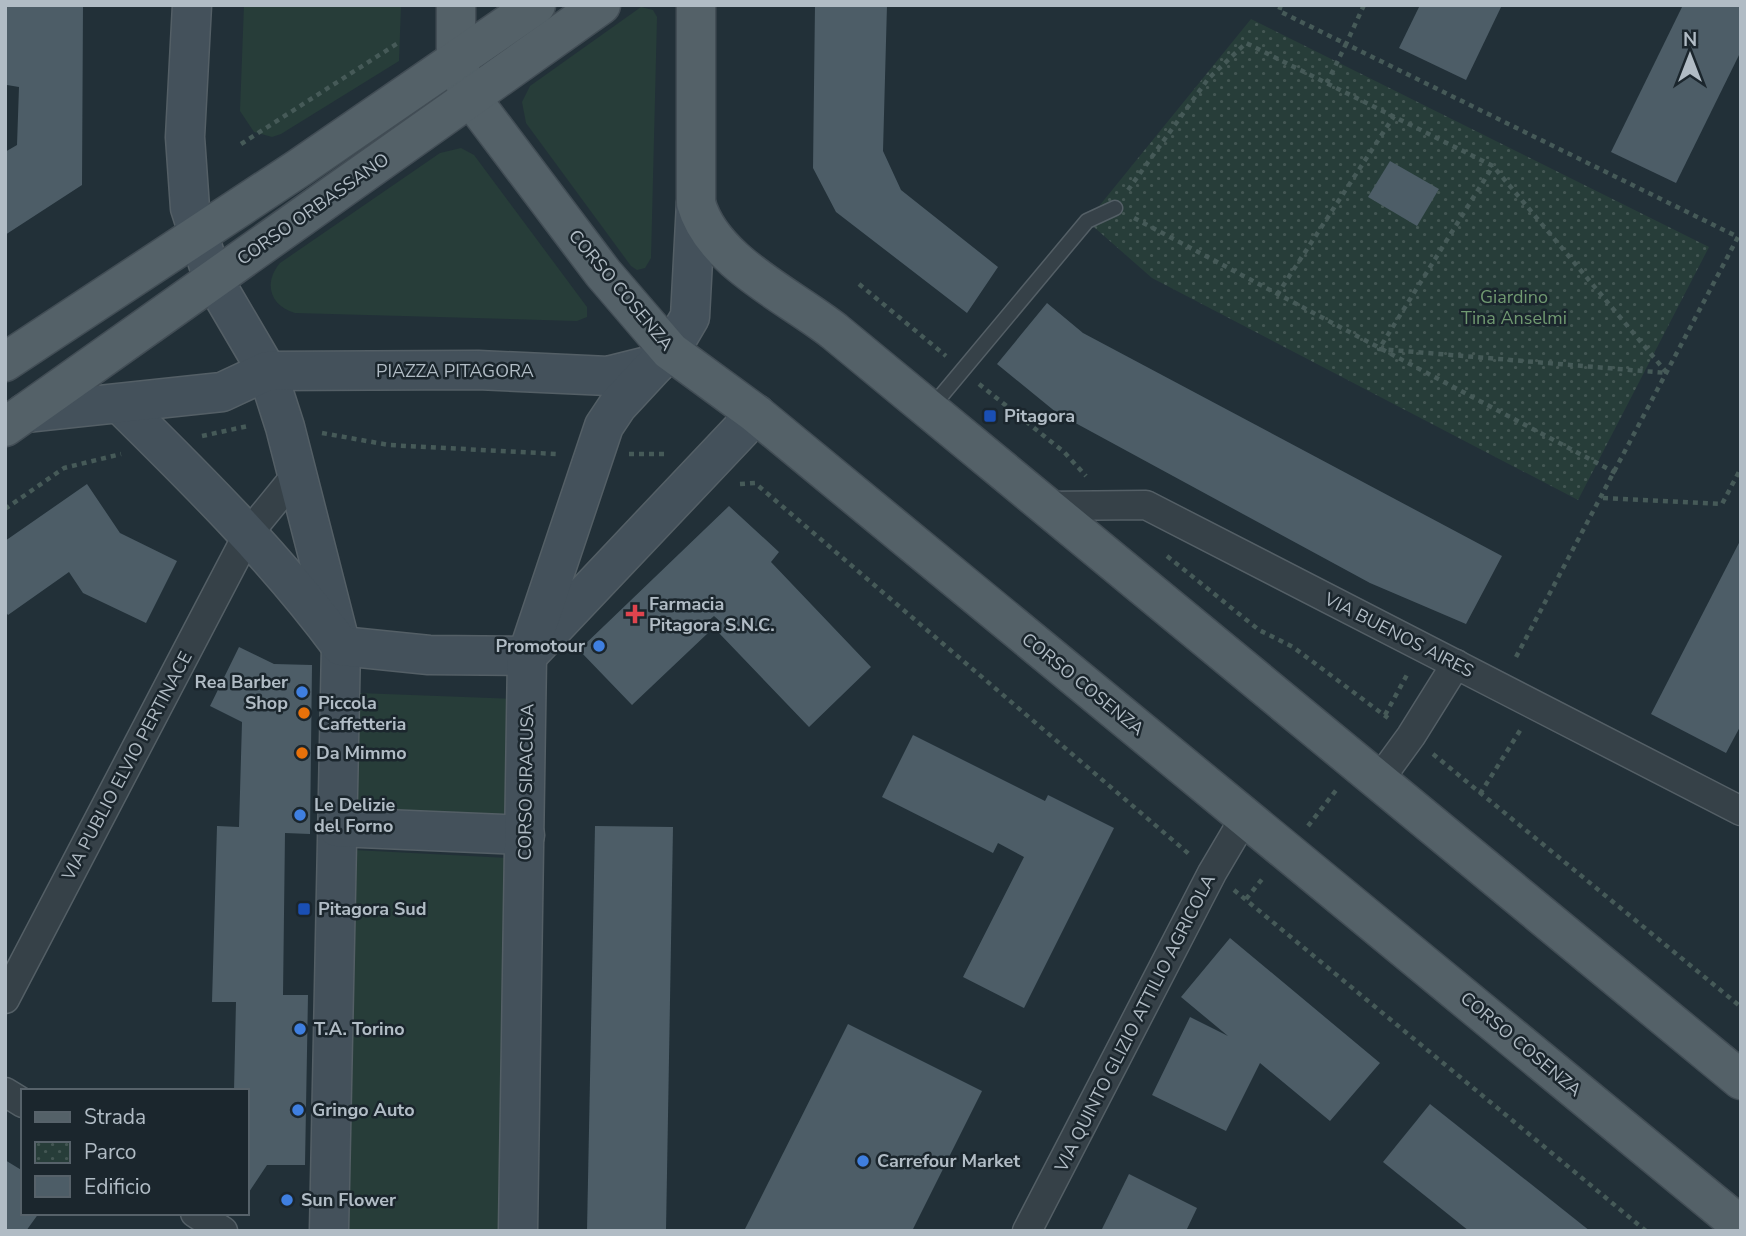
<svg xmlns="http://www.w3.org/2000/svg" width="1746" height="1236" font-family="'Nunito Sans',sans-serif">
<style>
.green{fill:#273d39}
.park{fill:url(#park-dots)}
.building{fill:#4d5d67}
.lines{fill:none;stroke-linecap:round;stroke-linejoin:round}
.lane-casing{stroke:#545f66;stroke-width:17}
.street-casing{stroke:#545f66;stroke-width:31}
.secondary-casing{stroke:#545f66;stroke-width:41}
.primary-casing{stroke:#424d55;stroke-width:41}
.path{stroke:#465a58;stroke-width:4.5;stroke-dasharray:5 5;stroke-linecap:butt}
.lane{stroke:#364148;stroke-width:14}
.street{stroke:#364148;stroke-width:28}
.secondary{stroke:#44515b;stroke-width:38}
.primary{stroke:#546168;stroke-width:38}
.transit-dot{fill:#1a4fb4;stroke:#1b262d;stroke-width:2.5}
.health-dot{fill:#e0444e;stroke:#1b262d;stroke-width:2.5}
.shop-dot{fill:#3f7fe0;stroke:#1b262d;stroke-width:2.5}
.food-dot{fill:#e8710a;stroke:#1b262d;stroke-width:2.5}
.labels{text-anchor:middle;stroke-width:5;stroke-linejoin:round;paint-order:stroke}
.street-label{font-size:18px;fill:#b1bcc5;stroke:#1b262d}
.park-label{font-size:18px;fill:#709971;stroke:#1b262d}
.poi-label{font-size:18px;font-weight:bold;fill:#b1bcc5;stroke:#1b262d;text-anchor:start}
</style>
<defs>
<pattern id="park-dots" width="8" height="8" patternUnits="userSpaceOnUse" patternTransform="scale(1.75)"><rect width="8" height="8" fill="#273d39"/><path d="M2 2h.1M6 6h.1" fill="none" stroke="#445754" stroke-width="1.8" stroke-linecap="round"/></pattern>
</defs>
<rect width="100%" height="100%" fill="#223038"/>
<g class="green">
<polygon points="244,5 401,5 399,61 281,134 272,137 254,132 240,111"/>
<polygon points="641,7 653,10 657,17 651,258 645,268 637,270 631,266 526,123 522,102 530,86"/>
<path d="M461 148 474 155 587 307V317L577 321 295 313C270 306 263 283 280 263L440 153Z"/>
<polygon points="359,693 514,699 510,818 355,813"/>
<polygon points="354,850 508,858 502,1231 347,1231"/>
</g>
<polygon class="park" points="1251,19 1709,247 1578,500 1152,278 1087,221"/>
<g class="building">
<polygon points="7,5 83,5 82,185 5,235 5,152 17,145 19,87 7,85"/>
<polygon points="815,5 887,5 883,151 901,190 998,267 967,313 836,212 813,168"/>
<polygon points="1420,5 1502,5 1466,80 1399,48"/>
<polygon points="1683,5 1741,5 1741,51 1676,183 1611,152"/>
<polygon points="1390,161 1439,189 1417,226 1368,197"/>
<polygon points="1047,303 1083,333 1502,556 1466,624 1370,583 1057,413 997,364"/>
<polygon points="87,484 120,533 177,561 146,623 83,593 69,572 8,615 5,611 5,541"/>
<polygon points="729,506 779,552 771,562 871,667 809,727 718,632 722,623 714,616 706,623 708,633 632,705 579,650"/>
<polygon points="1741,539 1741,725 1726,753 1651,714"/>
<polygon points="239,647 274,664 312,665 310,834 285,833 283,995 308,995 305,1165 267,1165 249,1192 247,1091 234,1091 236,1002 212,1002 217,826 239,827 242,722 210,706"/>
<polygon points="913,735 1045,801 1048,795 1114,828 1024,1008 963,977 1024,857 998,843 993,853 882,797"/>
<polygon points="595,826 673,827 666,1231 587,1231"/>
<polygon points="1230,938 1380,1063 1330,1121 1260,1063 1226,1131 1152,1095 1190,1017 1228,1036 1181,997"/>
<polygon points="848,1024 982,1091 912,1231 744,1231"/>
<polygon points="1430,1104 1590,1231 1469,1231 1383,1162"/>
<polygon points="5,1160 23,1171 23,1213 39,1213 26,1231 5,1229"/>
<polygon points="1129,1174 1197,1208 1186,1231 1101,1231"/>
</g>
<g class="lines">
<g class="lane-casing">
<polyline id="lane" points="931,408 1087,221 1115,208"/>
</g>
<g class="street-casing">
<g id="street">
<polyline points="1045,506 1146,505 1741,811"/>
<polyline points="1379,780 1411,736 1456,664"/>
<polyline points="5,999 248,534 297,474"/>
<polyline points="5,1092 23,1103"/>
<polyline points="195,1213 223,1231"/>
<polyline points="1027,1231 1212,873 1245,817"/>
</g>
</g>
<g class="secondary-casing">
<g id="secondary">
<polyline points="192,5 185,137 190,208 213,279 267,371 285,427 341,646 329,1231"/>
<path d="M120 404C198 481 276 558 341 646L429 655 527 656 756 414"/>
<polyline points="25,413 222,392 267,371 478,370 608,376 656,364 670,351 690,317 696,203"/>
<polyline points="337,827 525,835"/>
<polyline points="518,1231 527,656 604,426 618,405 656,364"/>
</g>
</g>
<g class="primary-casing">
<g id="primary">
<polyline points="456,5 456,61 471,98 603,273 670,351 756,414 1741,1226"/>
<path d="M696 5V203C712 261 788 295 834 331L1741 1080"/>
<polyline points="5,362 299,168 536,5"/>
<polyline points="5,427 601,5"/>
</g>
</g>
<g class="path">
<polyline points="1281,5 1279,11 1346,44 1327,83"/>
<polyline points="1364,5 1346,44 1738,237 1515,659"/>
<polyline points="241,144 398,43"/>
<polyline points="1128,190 1208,79 1246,43 1493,166 1667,373 1379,349 1493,166"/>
<polyline points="1134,218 1616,473"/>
<polyline points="859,284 946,356"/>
<polyline points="1277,295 1394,116"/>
<polyline points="979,384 1064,452 1086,476"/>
<polyline points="322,433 389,445 557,454"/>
<polyline points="202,436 248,426"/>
<polyline points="629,454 669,454"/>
<polyline points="740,484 755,483 1189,854"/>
<polyline points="1603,498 1722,504 1741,468"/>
<polyline points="5,509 64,468 121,454"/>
<polyline points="1167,556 1259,630 1293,647 1388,718"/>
<polyline points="1385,715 1408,673"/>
<polyline points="1433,754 1741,1007"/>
<polyline points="1480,794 1521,729"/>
<polyline points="1308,826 1337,789"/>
<polyline points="1234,890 1646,1231"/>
<polyline points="1246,899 1263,878"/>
</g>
<use href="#lane" class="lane"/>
<use href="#street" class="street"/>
<use href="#secondary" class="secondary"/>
<use href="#primary" class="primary"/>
</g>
<g class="transit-dot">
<rect x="983" y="409" width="14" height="14" rx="3.5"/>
<rect x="297" y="902" width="14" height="14" rx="3.5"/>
</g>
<path class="health-dot" d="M631.5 603.5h7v7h7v7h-7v7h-7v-7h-7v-7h7z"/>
<g class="shop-dot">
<circle cx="599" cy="646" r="7"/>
<circle cx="302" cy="692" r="7"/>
<circle cx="300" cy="815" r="7"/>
<circle cx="300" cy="1029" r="7"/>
<circle cx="298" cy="1110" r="7"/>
<circle cx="863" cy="1161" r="7"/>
<circle cx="287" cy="1200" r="7"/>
</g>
<g class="food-dot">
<circle cx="304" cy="713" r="7"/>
<circle cx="302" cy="753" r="7"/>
</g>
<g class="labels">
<g class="street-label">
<text transform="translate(313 209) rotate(-35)" y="6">CORSO ORBASSANO</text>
<text transform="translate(621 290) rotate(50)" y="6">CORSO COSENZA</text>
<text x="455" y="377">PIAZZA PITAGORA</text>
<text transform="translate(1399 635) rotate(27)" y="6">VIA BUENOS AIRES</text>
<text transform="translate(1083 684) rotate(39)" y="6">CORSO COSENZA</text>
<text transform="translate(127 766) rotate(-62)" y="6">VIA PUBLIO ELVIO PERTINACE</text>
<text transform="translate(526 782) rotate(-89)" y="6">CORSO SIRACUSA</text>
<text transform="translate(1135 1023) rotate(-63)" y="6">VIA QUINTO GLIZIO ATTILIO AGRICOLA</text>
<text transform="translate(1521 1044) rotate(40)" y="6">CORSO COSENZA</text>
</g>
<g class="park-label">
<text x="1514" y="303">Giardino<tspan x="1514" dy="21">Tina Anselmi</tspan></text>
</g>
<g class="poi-label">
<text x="1004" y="422">Pitagora</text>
<text x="649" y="610">Farmacia<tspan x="649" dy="21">Pitagora S.N.C.</tspan></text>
<text x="585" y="652" text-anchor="end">Promotour</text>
<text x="288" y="688" text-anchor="end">Rea Barber<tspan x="288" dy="21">Shop</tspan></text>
<text x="318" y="709">Piccola<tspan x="318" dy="21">Caffetteria</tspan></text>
<text x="316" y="759">Da Mimmo</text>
<text x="314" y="811">Le Delizie<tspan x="314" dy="21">del Forno</tspan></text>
<text x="318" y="915">Pitagora Sud</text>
<text x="314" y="1035">T.A. Torino</text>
<text x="312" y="1116">Gringo Auto</text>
<text x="877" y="1167">Carrefour Market</text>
<text x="301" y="1206">Sun Flower</text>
</g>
</g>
<rect width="1746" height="1236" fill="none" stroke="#b1bcc5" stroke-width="14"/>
<rect x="21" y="1089" width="228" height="126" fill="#1b262d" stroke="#57626a" stroke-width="2"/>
<rect x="35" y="1112" width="35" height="10" fill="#546168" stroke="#57626a" stroke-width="2"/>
<text x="84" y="1124" font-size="21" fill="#b1bcc5">Strada</text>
<rect x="35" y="1142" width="35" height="21" fill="url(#park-dots)" stroke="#57626a" stroke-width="2"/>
<text x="84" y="1159" font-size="21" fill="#b1bcc5">Parco</text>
<rect x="35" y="1176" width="35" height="21" fill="#4d5d67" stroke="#57626a" stroke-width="2"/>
<text x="84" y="1194" font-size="21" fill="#b1bcc5">Edificio</text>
<g transform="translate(1690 56)" stroke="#1b262d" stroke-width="5" paint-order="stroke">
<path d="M0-5L12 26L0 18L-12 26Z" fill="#b1bcc5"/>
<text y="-10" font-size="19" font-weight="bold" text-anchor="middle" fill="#b1bcc5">N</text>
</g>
</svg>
